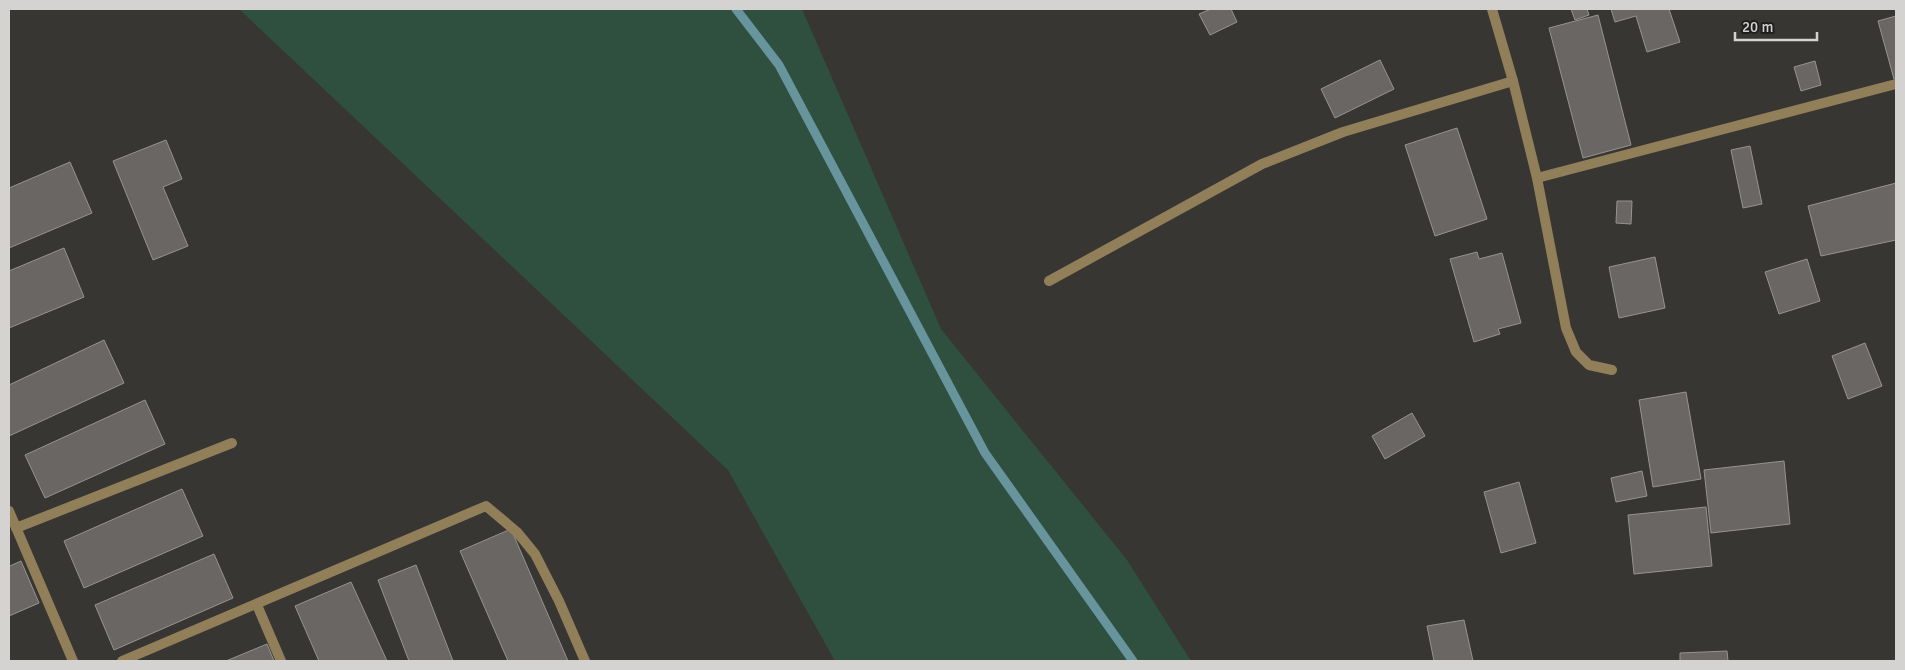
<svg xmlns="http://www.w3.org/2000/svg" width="1905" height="670" font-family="Signika,sans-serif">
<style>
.green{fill:#2f503f}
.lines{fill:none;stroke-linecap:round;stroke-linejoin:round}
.stream{stroke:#68949d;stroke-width:9}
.building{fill:#696663;stroke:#979390}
.street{stroke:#917f59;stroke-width:10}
</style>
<rect width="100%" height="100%" fill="#383633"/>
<polygon class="green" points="239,9 802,9 941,329 1127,560 1191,661 835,661 728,470"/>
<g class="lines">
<polyline class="stream" points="736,9 779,65 985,453 1133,661"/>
</g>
<g class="building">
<polygon points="1211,9 1231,9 1237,22 1210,35 1199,14"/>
<polygon points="1571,9 1587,9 1589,15 1575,20"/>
<polygon points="1611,9 1669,9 1680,42 1647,52 1636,16 1615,22"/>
<polygon points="1598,15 1631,145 1583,158 1549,28"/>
<polygon points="1896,16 1896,79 1894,79 1878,21"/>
<polygon points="1380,60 1394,89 1335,118 1321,89"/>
<polygon points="1815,61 1821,85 1801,91 1794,67"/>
<polygon points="1457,128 1487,219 1435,236 1405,145"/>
<polygon points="166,140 182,179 163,187 188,246 153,260 113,161"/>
<polygon points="1750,146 1762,204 1743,208 1731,150"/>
<polygon points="70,162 92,213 9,248 9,188"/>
<polygon points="1896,183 1896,240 1821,256 1808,206"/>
<polygon points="1617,201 1632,201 1631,224 1616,223"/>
<polygon points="64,248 84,297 9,328 9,271"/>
<polygon points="1477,252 1479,259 1502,253 1521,323 1498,329 1500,334 1474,342 1450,259"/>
<polygon points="1655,257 1665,308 1619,318 1609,267"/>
<polygon points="1807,259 1820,301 1779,314 1765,272"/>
<polygon points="104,340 124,383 9,436 9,385"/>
<polygon points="1865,343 1882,386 1848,399 1832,356"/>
<polygon points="1686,392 1701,479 1653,487 1639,400"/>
<polygon points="145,400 165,444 45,498 25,455"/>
<polygon points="1412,413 1425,436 1385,459 1372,436"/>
<polygon points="1784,461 1790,524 1711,533 1704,470"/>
<polygon points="1642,471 1647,496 1616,502 1611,478"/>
<polygon points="1519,482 1536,543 1501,553 1484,492"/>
<polygon points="182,489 203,536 84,588 64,541"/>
<polygon points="1706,507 1712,566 1634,574 1628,515"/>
<polygon points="511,529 568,661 508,661 460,551"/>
<polygon points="214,554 233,598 114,650 95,605"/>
<polygon points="21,561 39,603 9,616 9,563 10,566"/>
<polygon points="416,565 453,661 409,661 378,580"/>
<polygon points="351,582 387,661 319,661 295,606"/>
<polygon points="1464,620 1473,661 1434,661 1427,626"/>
<polygon points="267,644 274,661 226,661"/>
<polygon points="1727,651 1728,661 1680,661 1680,653"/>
</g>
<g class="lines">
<g class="street">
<polyline points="1492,9 1513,81 1537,178 1566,328 1576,352 1589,365 1612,370"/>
<polyline points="1537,178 1896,84"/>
<polyline points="1049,281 1262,164 1343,132 1513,81"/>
<polyline points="9,511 73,661"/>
<polyline points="16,528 232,443"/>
<polyline points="257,605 281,661"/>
<polyline points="122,661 486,506 517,532 535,554 559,601 585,661"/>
</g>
</g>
<rect width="1905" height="670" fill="none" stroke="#d5d3d2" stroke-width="20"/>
<path d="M1735 32v8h82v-8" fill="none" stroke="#d5d3d2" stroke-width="2.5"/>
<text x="1742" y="32" font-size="15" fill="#d5d3d2" stroke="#1f1e1c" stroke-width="4" paint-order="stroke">20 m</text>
</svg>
